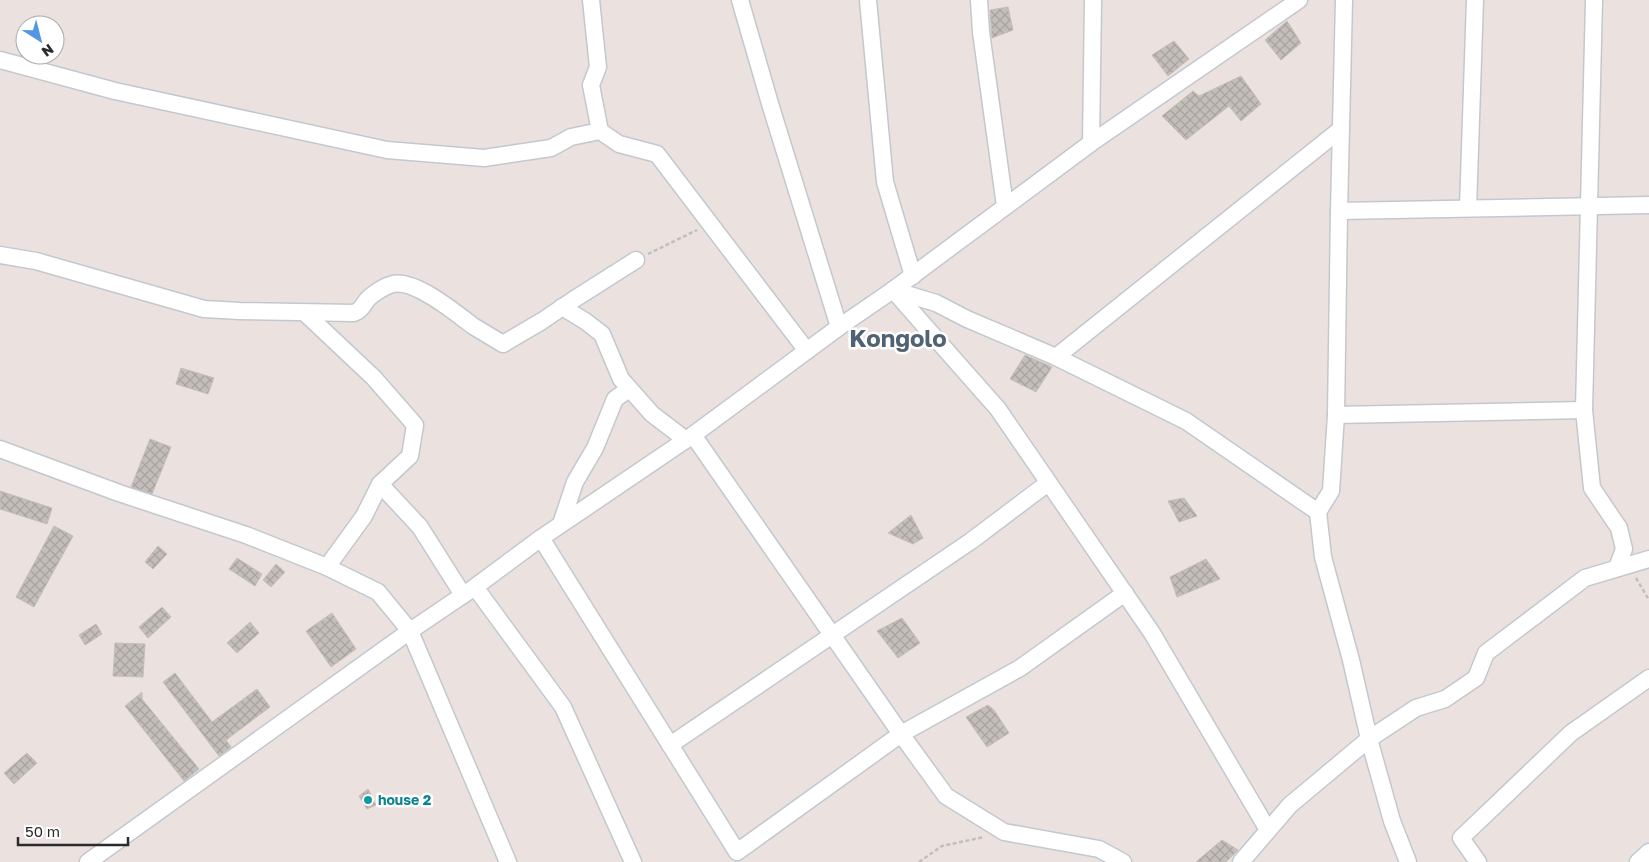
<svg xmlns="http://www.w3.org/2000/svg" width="1649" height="862" font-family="'Golos Text',sans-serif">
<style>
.building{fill:url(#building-cross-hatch);stroke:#c6beb8}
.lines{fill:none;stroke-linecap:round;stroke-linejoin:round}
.street-casing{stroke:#c3c8cf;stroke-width:19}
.path{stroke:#bfbfbf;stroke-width:2.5;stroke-dasharray:4 2.5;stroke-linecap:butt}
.street{stroke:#fff;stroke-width:16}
.culture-dot{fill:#0f9aa8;stroke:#fff;stroke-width:2}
.labels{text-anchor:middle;stroke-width:5;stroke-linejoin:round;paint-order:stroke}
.culture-label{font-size:14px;font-weight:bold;fill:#0d838f;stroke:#fff;text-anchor:start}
.town-label{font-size:24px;font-weight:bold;fill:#506276;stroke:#fff}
</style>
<defs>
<pattern id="building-cross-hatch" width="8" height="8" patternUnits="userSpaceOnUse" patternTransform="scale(1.25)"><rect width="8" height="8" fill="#c4beba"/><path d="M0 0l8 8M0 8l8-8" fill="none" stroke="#a9a3a0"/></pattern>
</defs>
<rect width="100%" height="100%" fill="#ebe2df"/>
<g class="building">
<polygon points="1008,7 1013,30 992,38 990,10"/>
<polygon points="1287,21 1301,43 1281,60 1265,40"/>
<polygon points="1174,41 1189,59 1168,76 1152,55"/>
<polygon points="1241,76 1261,104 1241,121 1229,106 1186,140 1162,116 1193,91 1199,96"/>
<polygon points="1025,355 1052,367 1036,392 1010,379"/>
<polygon points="181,368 214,378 208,394 176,384"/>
<polygon points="150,439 171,447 152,494 131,487"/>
<polygon points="0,491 52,508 47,524 0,509"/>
<polygon points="1184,498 1197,516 1179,522 1168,501"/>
<polygon points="911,515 923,538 913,544 888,533"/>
<polygon points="54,526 73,536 34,607 16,597"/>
<polygon points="158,546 167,554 153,569 145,562"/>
<polygon points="237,558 262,574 255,586 229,569"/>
<polygon points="1206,559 1220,579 1177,597 1170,577"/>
<polygon points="276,564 285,572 271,587 263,580"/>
<polygon points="162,607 171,617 148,638 139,627"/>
<polygon points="332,613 356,649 331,667 306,631"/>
<polygon points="902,618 920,643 898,658 877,631"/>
<polygon points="250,622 259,633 237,653 227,643"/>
<polygon points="96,624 102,634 85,645 79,635"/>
<polygon points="115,643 145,644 143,677 113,676"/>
<polygon points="175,673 212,722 257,689 270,707 226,740 231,747 219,756 163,682"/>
<polygon points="142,692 142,699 199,769 184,781 125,706"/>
<polygon points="988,705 994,710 1009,733 987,747 966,717"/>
<polygon points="27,753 37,763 14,784 4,773"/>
<polygon points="368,789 376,805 367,809 359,796"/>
<polygon points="1222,840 1238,850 1226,862 1196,862"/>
</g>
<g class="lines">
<g class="street-casing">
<g id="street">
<polyline points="591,0 598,67 591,85 600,131 619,144 657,154 807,351"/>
<polyline points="740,0 771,107 839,327"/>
<polyline points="868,0 885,182 913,276"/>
<polyline points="979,0 981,32 1005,206"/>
<polyline points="1344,0 1339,211 1336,415 1331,491 1318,512 1323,557 1351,660 1369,739 1392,821 1408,862"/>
<polyline points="1594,0 1584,410 1592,488 1619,528 1624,549 1617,568"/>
<polyline points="0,60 115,91 387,150 484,158 551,148 571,137 600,131"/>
<polyline points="1091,143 1093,0"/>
<polyline points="1468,208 1475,0"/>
<polyline points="1339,211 1649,205"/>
<path d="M0 255 36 261 204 309 240 311 354 313C361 310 362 307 367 300 372 294 385 286 393 284 415 279 456 313 473 326 483 332 493 338 503 344L542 321 573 300 636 260"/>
<polyline points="893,290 998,409 1152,633 1268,830"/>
<polyline points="893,290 936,303 967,319 1056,357 1186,421 1318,512"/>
<polyline points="562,307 585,321 602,334 621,379 652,414 686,440"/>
<polyline points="305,313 374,378 415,425 410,456 380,484 420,527 463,595"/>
<polyline points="1056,357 1341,129"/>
<polyline points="1336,415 1584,410"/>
<polyline points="693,435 901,734 946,796 1004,832 1099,849 1123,862"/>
<polyline points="0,449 119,493 246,535 327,567 378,592 410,631 508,862"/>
<polyline points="561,524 575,482 595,448 615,399 629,389"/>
<polyline points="541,538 737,852 901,734 1020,668 1125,593"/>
<polyline points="327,567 364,516 380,484"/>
<polyline points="475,587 563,707 633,862"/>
<polyline points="670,745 971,541 1048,483"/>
<polyline points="88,862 410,631 475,587 541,538 693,435 839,327 893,290 1091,143 1299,0"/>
<polyline points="1241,862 1290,805 1369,739 1416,708 1445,699 1476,678 1486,653 1585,578 1649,559"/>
<polyline points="1478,862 1461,838 1571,733 1649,678"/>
<polyline points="1638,862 1649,852"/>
</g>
</g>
<g class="path">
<polyline points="648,254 697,230"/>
<polyline points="1636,578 1649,600"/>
<polyline points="919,862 942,846 984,837"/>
</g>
<use href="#street" class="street"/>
</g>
<circle class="culture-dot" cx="368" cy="800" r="5"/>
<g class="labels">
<g class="culture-label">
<text x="378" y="805">house 2</text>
</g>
<g class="town-label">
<text x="898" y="347">Kongolo</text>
</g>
</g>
<g transform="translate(40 40) rotate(144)"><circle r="24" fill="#ffffff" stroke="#aaaaaa"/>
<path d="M0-4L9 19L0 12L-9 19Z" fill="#5296e4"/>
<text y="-8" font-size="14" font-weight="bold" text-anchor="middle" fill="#2b2b2b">N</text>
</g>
<path d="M18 837v8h110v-8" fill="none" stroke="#2b2b2b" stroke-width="2.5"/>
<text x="25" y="837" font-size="15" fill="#2b2b2b" stroke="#ffffff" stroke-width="4" paint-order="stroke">50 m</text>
</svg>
